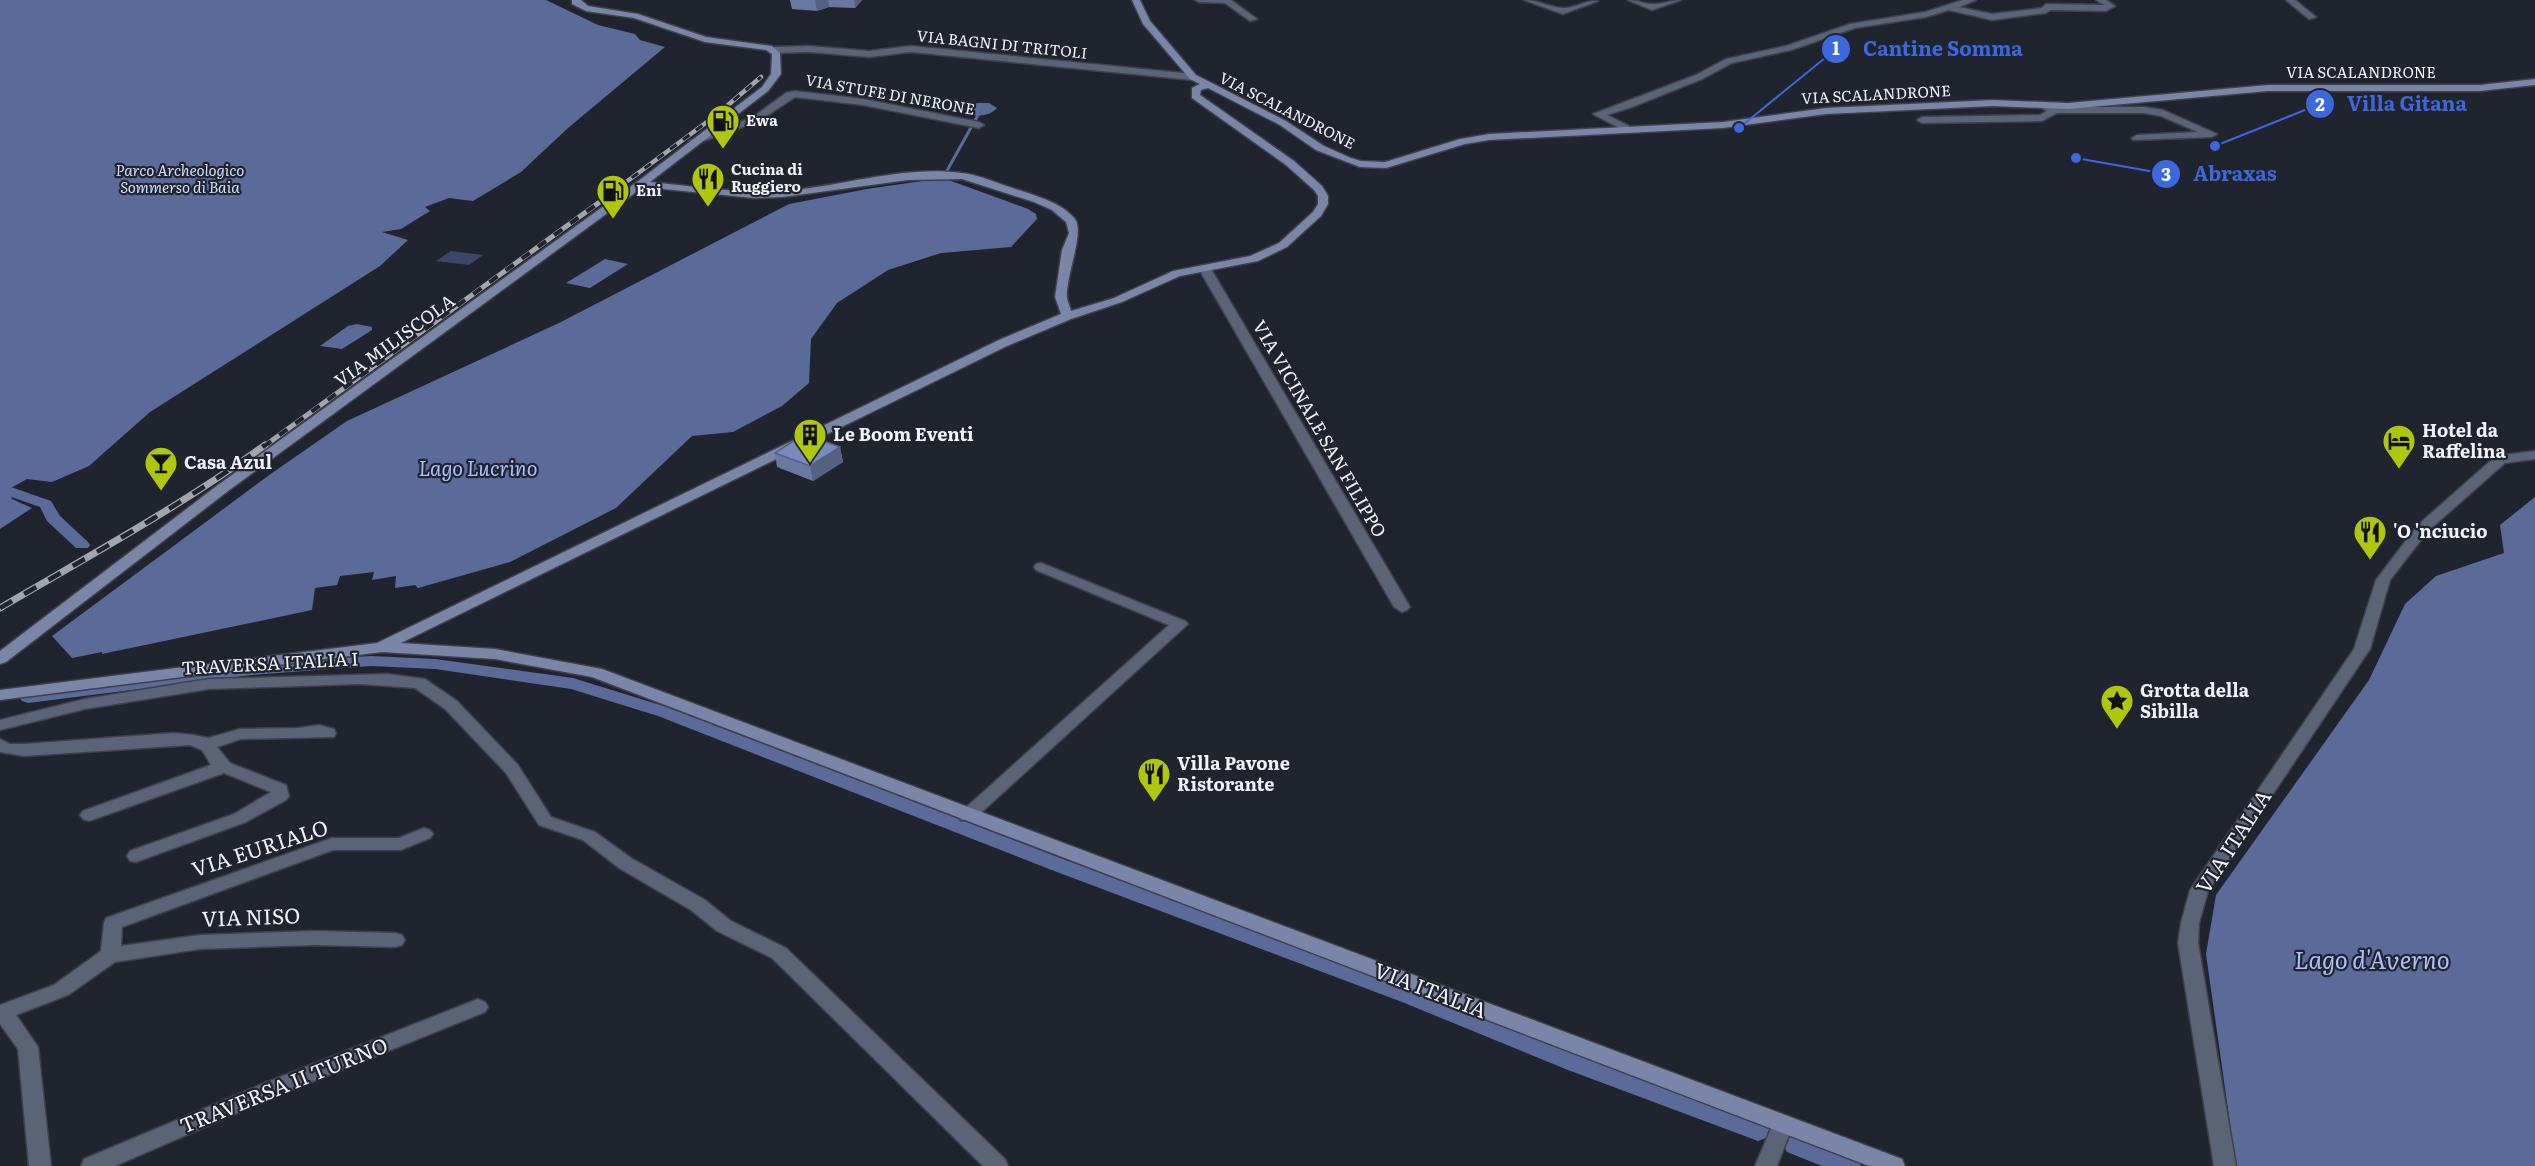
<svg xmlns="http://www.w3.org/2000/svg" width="2535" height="1166" font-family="Literata,serif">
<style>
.green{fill:#3a4768}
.water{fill:#5a6b99}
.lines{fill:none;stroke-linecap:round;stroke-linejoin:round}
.stream{stroke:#5a6b99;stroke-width:3}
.canal{fill:#5a6b99;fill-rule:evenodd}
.street-casing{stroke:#3d414b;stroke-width:3}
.secondary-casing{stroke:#3d414b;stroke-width:3}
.street{fill:#5b6377;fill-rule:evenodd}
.secondary{fill:#7a86a7;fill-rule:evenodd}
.rail-far2-casing{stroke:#a2a5ad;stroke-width:4.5}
.rail-far1-casing{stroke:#a2a5ad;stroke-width:5}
.rail-casing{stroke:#a2a5ad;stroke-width:7}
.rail-far2{stroke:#20242e;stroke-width:3;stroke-dasharray:8;stroke-linecap:butt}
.rail-far1{stroke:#20242e;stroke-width:4;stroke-dasharray:10;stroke-linecap:butt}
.rail{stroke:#20242e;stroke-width:4.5;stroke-dasharray:14;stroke-linecap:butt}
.wall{fill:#6878a1}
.shaded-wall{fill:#556183}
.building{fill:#798bbb;stroke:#556183;stroke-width:1.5}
.labels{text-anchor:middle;stroke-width:4.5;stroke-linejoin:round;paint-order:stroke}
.far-street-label{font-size:15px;fill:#f0f3fa;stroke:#20242e}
.far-poi-label{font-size:15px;font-weight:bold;fill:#f0f3fa;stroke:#20242e;text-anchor:start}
.far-park-label{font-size:15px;font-style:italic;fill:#d3dffc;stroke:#20242e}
.street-label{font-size:18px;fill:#f0f3fa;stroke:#20242e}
.poi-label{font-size:18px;font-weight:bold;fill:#f0f3fa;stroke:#20242e;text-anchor:start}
.water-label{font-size:20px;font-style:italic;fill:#abc1fa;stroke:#20242e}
.near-street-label{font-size:21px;fill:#f0f3fa;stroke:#20242e}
.near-water-label{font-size:24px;font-style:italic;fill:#abc1fa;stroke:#20242e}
.leader{fill:none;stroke:#3d67dd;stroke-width:2}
.callout-dot{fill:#3d67dd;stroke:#20242e;stroke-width:2}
.mark-label{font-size:18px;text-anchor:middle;font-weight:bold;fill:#fff}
.callout-label{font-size:20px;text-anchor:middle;font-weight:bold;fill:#3d67dd;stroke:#20242e;stroke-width:4.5;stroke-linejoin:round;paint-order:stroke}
</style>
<rect width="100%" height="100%" fill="#20242e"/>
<polygon class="green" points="451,251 483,255 469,265 436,261"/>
<g class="water">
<polygon points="0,0 546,0 598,25 635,34 640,40 665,47 568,128 521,172 473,201 449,198 425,207 430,211 401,229 382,232 408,240 380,266 150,412 89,466 52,482 27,479 9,489 12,499 32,508 0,529"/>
<path d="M978 103H989L997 108C989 117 972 118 963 111L968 105Z"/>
<polygon points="943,178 1028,209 1036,214 1037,219 1011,247 941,253 888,270 837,303 811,339 809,383 782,406 733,432 692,436 616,508 510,562 418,588 415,585 395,588 396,576 372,580 374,572 340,576 337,585 315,588 312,610 102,654 102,652 72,658 52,636 272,473 347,421 559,323 789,204 867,189"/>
<polygon points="605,259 628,264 590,288 566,283"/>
<polygon points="357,324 372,327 372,330 342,349 320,346 348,326"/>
<polygon points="2535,497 2535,1166 2236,1166 2206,954 2216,895 2369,680 2405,604 2436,576 2504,553 2500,525"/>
</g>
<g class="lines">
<polyline class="stream" points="944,176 978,115"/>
<g class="canal">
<polygon points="11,487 51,501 60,516 88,542 90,545 88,548 76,548 47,521 40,507 6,495 3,492"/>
<polygon points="371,656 435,659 573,678 670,708 1063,859 1418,990 1584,1058 1766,1124 1770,1131 1766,1138 1758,1141 1750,1138 1568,1070 1402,1002 1049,869 658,716 571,689 435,669 371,666 251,675 28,703 22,701 19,697 22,693 28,691 251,663"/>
<polygon points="1795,1135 1857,1159 1861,1166 1822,1166 1787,1152 1783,1145 1787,1138"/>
</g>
<g class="street-casing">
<g id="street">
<polygon points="1195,0 1231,0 1257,19 1250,21 1225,3 1199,2"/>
<path d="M1524 0C1538 0 1548 7 1562 8 1574 9 1585 0 1598 1L1563 14Z"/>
<path d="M1628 0C1637 0 1644 4 1652 4 1660 5 1672 0 1681 0L1652 10Z"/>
<polygon points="1963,0 1976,0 1959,7 1992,14 2042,8 2046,4 2104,5 2096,0 2106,0 2115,6 2106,11 2050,10 2046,13 1992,20 1949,10 1926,17 1855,28 1791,50 1732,63 1702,79 1632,107 1607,115 1629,126 1629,130 1623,130 1593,114 1696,75 1726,59 1786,46 1850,24 1925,12"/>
<polygon points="2286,0 2295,0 2316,17 2309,19"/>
<polygon points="809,46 869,51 911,46 1193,74 1198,77 1193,80 911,52 869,57 809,52 774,53 770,50 774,47"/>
<polygon points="795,91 863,99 979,122 984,125 979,128 863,105 795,97 759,121 698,143 689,141 753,117 786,93"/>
<polygon points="2047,105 2055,107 2144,107 2163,110 2217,134 2212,137 2133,140 2132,138 2137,135 2198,132 2161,116 2144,113 2057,113 2042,121 1922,123 1917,120 1922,117 2040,115 2047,111 2042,108"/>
<polygon points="1205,266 1211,269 1410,607 1407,610 1402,612 1394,607 1199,269"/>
<polygon points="2535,451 2535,459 2505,463 2428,531 2390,580 2370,649 2208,891 2199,923 2198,943 2236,1166 2214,1166 2178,943 2181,923 2190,890 2354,649 2376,580 2418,525 2496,456"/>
<polygon points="1041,563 1185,621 1188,624 973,820 961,820 958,816 961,812 1169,625 1036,570 1034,567 1036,564"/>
<polygon points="387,674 425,679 457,701 518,765 551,817 595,832 631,858 705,900 731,921 786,948 1005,1159 1008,1166 983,1166 772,958 717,931 691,910 619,868 583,840 539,825 506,773 445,709 415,688 361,684 209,689 85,709 0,730 0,720 85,699 209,679"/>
<polygon points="319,725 334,729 336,733 334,737 241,739 217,747 230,763 286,785 289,796 286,800 246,822 136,862 130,861 127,856 130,851 234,814 271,792 224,773 89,821 83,819 80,815 83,811 211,765 202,750 190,745 24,756 0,752 0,739 10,744 24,744 174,733 194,735 208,738 240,729 298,728"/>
<polygon points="424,828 430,830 433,834 430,838 401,850 333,850 122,927 121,946 200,935 315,931 395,933 402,935 405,940 402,945 395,947 315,945 200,949 115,962 68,995 16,1015 38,1047 51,1166 29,1166 18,1049 0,1024 0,1005 54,985 101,951 104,923 106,918 332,838 399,838"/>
<polygon points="478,999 485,1002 488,1007 485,1012 279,1095 115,1166 81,1166 84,1159 265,1083"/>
<polygon points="1782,1116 1789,1119 1793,1125 1777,1166 1755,1166 1775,1119"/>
</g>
</g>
<g class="secondary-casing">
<path id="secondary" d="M572 0H581L588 6 638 14 706 37 772 46 780 53 781 74 768 91 650 182C694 186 738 194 782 191 841 187 903 165 962 173 981 175 1001 185 1019 190 1038 197 1061 202 1075 219 1085 232 1065 278 1067 298 1068 302 1070 307 1071 311L1114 298 1173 271 1250 256 1279 243 1313 212 1318 204V196L1314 190 1286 165 1192 98V88L1200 84 1190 79 1143 24 1132 0H1140L1150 21 1196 75 1286 121 1324 146 1351 158 1361 161 1385 162 1460 139 1489 134 1723 122 1826 108 1993 100 2068 103 2268 85H2480L2535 79V85L2480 91H2268L2068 109 1993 106 1826 114 1723 128 1489 140 1465 144 1386 168 1360 167 1316 150 1280 125 1208 88 1201 90 1200 95 1294 161 1322 186 1328 196V204L1321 216 1287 247 1258 261 1180 276 1122 302 1071 319 1007 346 401 643 495 649 602 669 1902 1159 1905 1166H1869L592 677 495 659 382 652 0 700V690L377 643 999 340 1061 314 1055 297 1062 250 1069 233 1066 222 1052 210 1034 202 962 179 908 180 783 197 754 198 643 187 228 491 6 662 0 664V651L218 485 637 182 762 87 771 74 772 54 766 50 705 42 634 18 586 11 572 4Z"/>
</g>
<use href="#street" class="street"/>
<use href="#secondary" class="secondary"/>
<g class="rail-far2-casing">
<polyline id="rail-far2" points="606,197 715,116 761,77"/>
</g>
<g class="rail-far1-casing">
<polyline id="rail-far1" points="263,447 608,196"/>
</g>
<g class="rail-casing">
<path id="rail" d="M0 608C89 556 181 506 265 445"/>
</g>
<use href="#rail-far2" class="rail-far2"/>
<use href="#rail-far1" class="rail-far1"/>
<use href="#rail" class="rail"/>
</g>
<g class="wall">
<polygon points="790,0 862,0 855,8 829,7 817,11 792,9"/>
<polygon points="840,447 843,462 813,481 777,467 775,453"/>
</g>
<g class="shaded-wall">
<polygon points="815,0 828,0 829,7 817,11"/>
<polygon points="854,0 862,0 855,8"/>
<polygon points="840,447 843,462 813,481 810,466"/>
</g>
<polygon class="building" points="804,434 840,447 810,466 775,453"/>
<defs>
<g id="fuel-pin" transform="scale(1.725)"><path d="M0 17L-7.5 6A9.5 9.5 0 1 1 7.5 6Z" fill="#aec60b" stroke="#20242e"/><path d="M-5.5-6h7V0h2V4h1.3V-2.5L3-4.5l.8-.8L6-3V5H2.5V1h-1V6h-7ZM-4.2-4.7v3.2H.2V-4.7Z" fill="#111"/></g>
<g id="restaurant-pin" transform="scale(1.725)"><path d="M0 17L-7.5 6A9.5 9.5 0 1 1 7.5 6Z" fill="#aec60b" stroke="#20242e"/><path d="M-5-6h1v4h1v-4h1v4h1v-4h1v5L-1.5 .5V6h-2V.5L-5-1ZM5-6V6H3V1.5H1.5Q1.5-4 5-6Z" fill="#111"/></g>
<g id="building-pin" transform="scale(1.725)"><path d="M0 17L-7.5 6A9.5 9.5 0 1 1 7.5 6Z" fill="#aec60b" stroke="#20242e"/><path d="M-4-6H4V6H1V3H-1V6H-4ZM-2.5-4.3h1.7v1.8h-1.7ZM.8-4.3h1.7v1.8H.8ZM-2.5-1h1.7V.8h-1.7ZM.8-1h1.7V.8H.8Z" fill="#111"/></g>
<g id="hotel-pin" transform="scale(1.725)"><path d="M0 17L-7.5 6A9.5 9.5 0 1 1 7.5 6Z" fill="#aec60b" stroke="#20242e"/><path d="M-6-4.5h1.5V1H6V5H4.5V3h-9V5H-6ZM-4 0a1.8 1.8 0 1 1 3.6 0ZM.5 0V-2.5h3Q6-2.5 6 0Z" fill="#111"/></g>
<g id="bar-pin" transform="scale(1.725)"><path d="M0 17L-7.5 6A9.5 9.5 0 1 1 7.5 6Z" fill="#aec60b" stroke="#20242e"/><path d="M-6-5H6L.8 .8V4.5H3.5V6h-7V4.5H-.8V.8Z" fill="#111"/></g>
<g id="sight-pin" transform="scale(1.725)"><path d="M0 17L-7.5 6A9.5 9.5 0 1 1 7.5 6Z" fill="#aec60b" stroke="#20242e"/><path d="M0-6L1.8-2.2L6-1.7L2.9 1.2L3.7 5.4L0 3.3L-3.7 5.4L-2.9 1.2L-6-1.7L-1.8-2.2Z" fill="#111"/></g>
</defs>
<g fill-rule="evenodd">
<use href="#fuel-pin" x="723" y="121"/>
<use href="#restaurant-pin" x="708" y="179"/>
<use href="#fuel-pin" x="613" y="191"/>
<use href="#building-pin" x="810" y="435"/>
<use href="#hotel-pin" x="2399" y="441"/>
<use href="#bar-pin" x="161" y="463"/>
<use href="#restaurant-pin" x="2370" y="532"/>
<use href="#sight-pin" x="2117" y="701"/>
<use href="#restaurant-pin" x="1154" y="774"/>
</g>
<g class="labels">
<g class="far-street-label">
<text transform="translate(1002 45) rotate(6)" y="5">VIA BAGNI DI TRITOLI</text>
<text x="2361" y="78">VIA SCALANDRONE</text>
<text transform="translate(890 95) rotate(10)" y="5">VIA STUFE DI NERONE</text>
<text transform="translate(1876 95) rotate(-3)" y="5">VIA SCALANDRONE</text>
<text transform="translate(1287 111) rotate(27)" y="5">VIA SCALANDRONE</text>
</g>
<g class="far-poi-label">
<text x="746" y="126">Ewa</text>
<text x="731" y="175">Cucina di<tspan x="731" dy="17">Ruggiero</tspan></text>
<text x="636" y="196">Eni</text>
</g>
<g class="far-park-label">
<text x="180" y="176">Parco Archeologico<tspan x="180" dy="17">Sommerso di Baia</tspan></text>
</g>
<g class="street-label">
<text transform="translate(395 341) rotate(-36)" y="6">VIA MILISCOLA</text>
<text transform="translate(1319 429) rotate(60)" y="6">VIA VICINALE SAN FILIPPO</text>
<text transform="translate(270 664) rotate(-3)" y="6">TRAVERSA ITALIA I</text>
</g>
<g class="poi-label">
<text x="2422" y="437">Hotel da<tspan x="2422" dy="21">Raffelina</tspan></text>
<text x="833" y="441">Le Boom Eventi</text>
<text x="184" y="469">Casa Azul</text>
<text x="2393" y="538">'O 'nciucio</text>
<text x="2140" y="697">Grotta della<tspan x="2140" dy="21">Sibilla</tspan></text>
<text x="1177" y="770">Villa Pavone<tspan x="1177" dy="21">Ristorante</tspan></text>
</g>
<g class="water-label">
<text x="478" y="476">Lago Lucrino</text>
</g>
<g class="near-street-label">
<text transform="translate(2234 842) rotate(-57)" y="7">VIA ITALIA</text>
<text transform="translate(260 849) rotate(-18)" y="7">VIA EURIALO</text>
<text transform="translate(251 918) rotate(-2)" y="7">VIA NISO</text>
<text transform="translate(1430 991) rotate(21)" y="7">VIA ITALIA</text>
<text transform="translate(284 1086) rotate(-22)" y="7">TRAVERSA II TURNO</text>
</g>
<g class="near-water-label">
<text x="2372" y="969">Lago d'Averno</text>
</g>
</g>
<path class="leader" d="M1739 128L1836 49M2215 146L2320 104M2076 158L2166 174"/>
<g class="callout-dot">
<circle cx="1739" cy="128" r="6"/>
<circle cx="2215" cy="146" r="6"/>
<circle cx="2076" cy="158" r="6"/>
<circle cx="1836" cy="49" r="15"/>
<circle cx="2320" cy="104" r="15"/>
<circle cx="2166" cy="174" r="15"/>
</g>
<g class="mark-label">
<text x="1836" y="55">1</text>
<text x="2320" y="111">2</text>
<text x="2166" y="181">3</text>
</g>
<g class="callout-label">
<text x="1943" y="56">Cantine Somma</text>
<text x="2407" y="111">Villa Gitana</text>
<text x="2235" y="181">Abraxas</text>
</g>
</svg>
